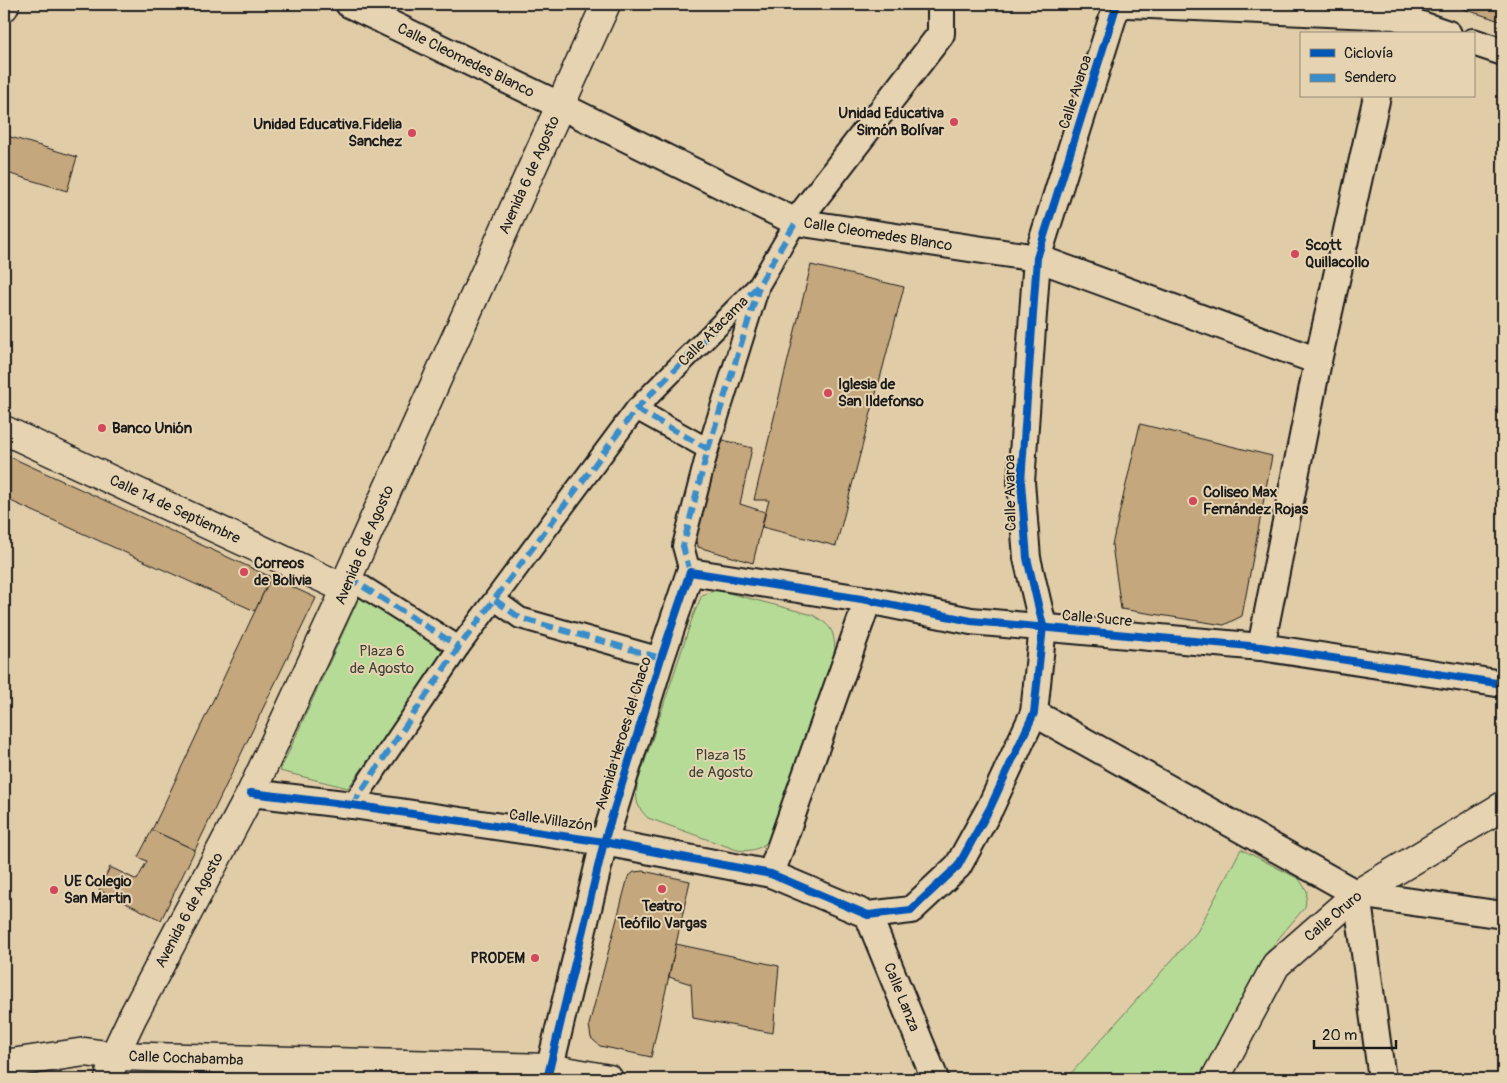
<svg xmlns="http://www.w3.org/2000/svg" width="1507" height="1083" font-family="Pangolin,sans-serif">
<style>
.green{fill:#b6db96;stroke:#697c59}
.building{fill:#c4a77d;stroke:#1c1c1c}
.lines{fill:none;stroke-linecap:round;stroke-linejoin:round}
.pedestrian-casing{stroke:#1c1c1c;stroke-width:24}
.minor-casing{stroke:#1c1c1c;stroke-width:30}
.tertiary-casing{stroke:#1c1c1c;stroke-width:31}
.secondary-casing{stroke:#1c1c1c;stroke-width:31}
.pedestrian{stroke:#e6d3b1;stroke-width:20}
.minor{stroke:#e6d3b1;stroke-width:26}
.tertiary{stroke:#e6d3b1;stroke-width:28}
.secondary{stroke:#e6d3b1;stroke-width:28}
.quiet{stroke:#388dca;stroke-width:6;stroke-dasharray:12 6;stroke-linecap:butt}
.cycleway-casing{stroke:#e6d3b1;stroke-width:11}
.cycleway{stroke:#0057b8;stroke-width:8}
.poi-dot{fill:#d1495b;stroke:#e6d3b1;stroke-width:2}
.labels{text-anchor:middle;stroke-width:4;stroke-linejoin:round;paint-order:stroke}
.street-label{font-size:15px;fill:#1c1c1c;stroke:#e6d3b1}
.poi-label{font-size:15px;font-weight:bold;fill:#1c1c1c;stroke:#e6d3b1;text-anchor:start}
.park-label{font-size:15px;fill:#3b4234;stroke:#e6d3b1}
</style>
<rect width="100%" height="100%" fill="#e1cca8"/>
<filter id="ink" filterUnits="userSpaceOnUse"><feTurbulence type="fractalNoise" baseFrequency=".02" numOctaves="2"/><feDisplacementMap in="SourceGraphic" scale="10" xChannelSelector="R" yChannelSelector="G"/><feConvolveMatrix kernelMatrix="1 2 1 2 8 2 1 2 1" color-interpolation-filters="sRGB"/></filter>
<g filter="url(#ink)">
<g class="green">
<path d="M717 590 813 615C831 626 834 629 835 651L775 835C762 848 755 852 737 850L648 818C636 806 636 801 637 785L693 616 702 595Z"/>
<polygon points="362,591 450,646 348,788 280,771"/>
<polygon points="1241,849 1299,879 1307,891 1305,907 1263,957 1200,1079 1066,1079 1197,932"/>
</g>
<g class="building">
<polygon points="1449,4 1503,4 1503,22"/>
<polygon points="4,135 77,157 67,191 4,172"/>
<polygon points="811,265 904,287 836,546 762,527 769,500 754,500"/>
<polygon points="1140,424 1272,456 1242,616 1224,625 1121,609 1112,545"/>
<polygon points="723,440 752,448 740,504 765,512 753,563 698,547 696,527"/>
<polygon points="4,454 271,577 255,611 4,498"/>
<polygon points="271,577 316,598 195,850 152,830"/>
<polygon points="152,830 195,850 161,920 99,890 110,867 137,880 147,861 138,857"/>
<polygon points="643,871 690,881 651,1057 600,1046 591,1038 589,1025 628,877 634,872"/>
<polygon points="676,944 779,966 773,1033 693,1018 691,984 669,977"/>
</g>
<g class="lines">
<g class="pedestrian-casing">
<g id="pedestrian">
<polyline points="636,409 708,449"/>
<polyline points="690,572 683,546 708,449 758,289"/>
<polyline points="348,577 459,647"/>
<polyline points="495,600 520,618 661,658"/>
<polyline points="352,805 459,647 636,409 759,285 796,222"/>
</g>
</g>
<g class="minor-casing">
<g id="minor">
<polyline points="349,4 561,106 796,222 1037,258 1318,361"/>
<polyline points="1128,4 1395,16 1448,34"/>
<polyline points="1473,42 1503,52"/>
<polyline points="796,222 941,34 941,4"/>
<polyline points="1261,647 1318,361 1377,96"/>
<polyline points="1034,713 1357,894 1503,915"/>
<polyline points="251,793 352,805 604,842 771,874 868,915 911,910 958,866 990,808 1034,713 1043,626 1027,558 1021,482 1037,258 1117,4"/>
<polyline points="771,874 868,600"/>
<polyline points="1357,894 1382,1079"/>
<polyline points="868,915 935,1079"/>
<polyline points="547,1079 604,842 661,658 690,572 868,600 971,621 1261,647 1503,684"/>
</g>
</g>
<g class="tertiary-casing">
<polyline id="tertiary" points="4,430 346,589"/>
</g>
<g class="secondary-casing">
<g id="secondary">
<polyline points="4,7 5,4"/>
<polyline points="4,1064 85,1052 114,1056 549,1068 609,1079"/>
<polyline points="109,1079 114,1056 132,1018 251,793 346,589 348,577 606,4"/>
<polyline points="1215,1079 1276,965 1357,894 1503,806"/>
</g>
</g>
<use href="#pedestrian" class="pedestrian"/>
<use href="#minor" class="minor"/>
<use href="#tertiary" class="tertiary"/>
<use href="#secondary" class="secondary"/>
<g class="quiet">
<polyline points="636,409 708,449"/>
<polyline points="690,572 683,546 708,449 759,287"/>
<polyline points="348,577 459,647"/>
<polyline points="495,600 520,618 661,658"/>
<polyline points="352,805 459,647 636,409 759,285 796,222"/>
</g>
<g class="cycleway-casing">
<g id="cycleway">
<polyline points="251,793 352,805 604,842 771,874 868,915 911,910 958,866 990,808 1034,713 1043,626 1027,558 1021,482 1037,258 1117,4"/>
<polyline points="547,1079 604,842 661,658 690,572 868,600 971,621 1261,647 1503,684"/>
</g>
</g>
<use href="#cycleway" class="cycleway"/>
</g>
</g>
<g class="poi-dot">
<circle cx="954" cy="122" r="5"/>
<circle cx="412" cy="133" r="5"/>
<circle cx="1295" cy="254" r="5"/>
<circle cx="828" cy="393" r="5"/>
<circle cx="102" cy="428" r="5"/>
<circle cx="1193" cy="501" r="5"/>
<circle cx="244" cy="572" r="5"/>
<circle cx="662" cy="889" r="5"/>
<circle cx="54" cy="890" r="5"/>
<circle cx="535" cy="958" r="5"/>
</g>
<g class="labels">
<g class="street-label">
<text transform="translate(466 60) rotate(26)" y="5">Calle Cleomedes Blanco</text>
<text transform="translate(1075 92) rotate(-72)" y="5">Calle Avaroa</text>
<text transform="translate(529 175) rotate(-66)" y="5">Avenida 6 de Agosto</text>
<text transform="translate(878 234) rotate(9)" y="5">Calle Cleomedes Blanco</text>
<text transform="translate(713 331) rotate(-45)" y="5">Calle Atacama</text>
<text transform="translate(1010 493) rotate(-91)" y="5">Calle Avaroa</text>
<text transform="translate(175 509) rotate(25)" y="5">Calle 14 de Septiembre</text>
<text transform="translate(364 545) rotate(-67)" y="5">Avenida 6 de Agosto</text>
<text transform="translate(1097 618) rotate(5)" y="5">Calle Sucre</text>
<text transform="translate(623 733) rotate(-73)" y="5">Avenida Heroes del Chaco</text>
<text transform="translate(551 820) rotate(8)" y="5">Calle Villazón</text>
<text transform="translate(189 910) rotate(-62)" y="5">Avenida 6 de Agosto</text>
<text transform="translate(1333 916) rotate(-40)" y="5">Calle Oruro</text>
<text transform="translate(902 997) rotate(68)" y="5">Calle Lanza</text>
<text transform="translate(186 1058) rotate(2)" y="5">Calle Cochabamba</text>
</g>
<g class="poi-label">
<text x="944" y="118" text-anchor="end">Unidad Educativa<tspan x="944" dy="17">Simón Bolívar</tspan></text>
<text x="402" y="129" text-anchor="end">Unidad Educativa.Fidelia<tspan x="402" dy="17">Sanchez</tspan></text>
<text x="1305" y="250">Scott<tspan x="1305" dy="17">Quillacollo</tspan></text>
<text x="838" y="389">Iglesia de<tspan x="838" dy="17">San Ildefonso</tspan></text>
<text x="112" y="433">Banco Unión</text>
<text x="1203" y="497">Coliseo Max<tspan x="1203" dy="17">Fernández Rojas</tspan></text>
<text x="254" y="568">Correos<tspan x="254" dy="17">de Bolivia</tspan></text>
<text x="64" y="886">UE Colegio<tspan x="64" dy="17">San Martin</tspan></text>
<text x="662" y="911" text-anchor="middle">Teatro<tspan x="662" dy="17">Teófilo Vargas</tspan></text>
<text x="525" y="963" text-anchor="end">PRODEM</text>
</g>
<g class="park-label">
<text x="382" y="656">Plaza 6<tspan x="382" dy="17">de Agosto</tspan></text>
<text x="721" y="760">Plaza 15<tspan x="721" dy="17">de Agosto</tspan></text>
</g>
</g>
<rect width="1507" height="1083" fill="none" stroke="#e6d3b1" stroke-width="20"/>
<rect x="10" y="10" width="1487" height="1063" fill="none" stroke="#1c1c1c" stroke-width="2" filter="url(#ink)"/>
<rect x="1300" y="32" width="175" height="65" fill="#e6d3b1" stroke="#958a75"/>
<rect x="1310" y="49" width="25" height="8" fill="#0057b8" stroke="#958a75"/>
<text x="1344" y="58" font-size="15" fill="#1c1c1c">Ciclovía</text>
<rect x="1310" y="74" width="25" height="8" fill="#388dca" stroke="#958a75"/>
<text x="1344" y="82" font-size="15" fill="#1c1c1c">Sendero</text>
<path d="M1314 1040v8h82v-8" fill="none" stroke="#1c1c1c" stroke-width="2.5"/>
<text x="1322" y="1040" font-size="15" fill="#1c1c1c" stroke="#e6d3b1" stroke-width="4" paint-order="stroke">20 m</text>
</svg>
